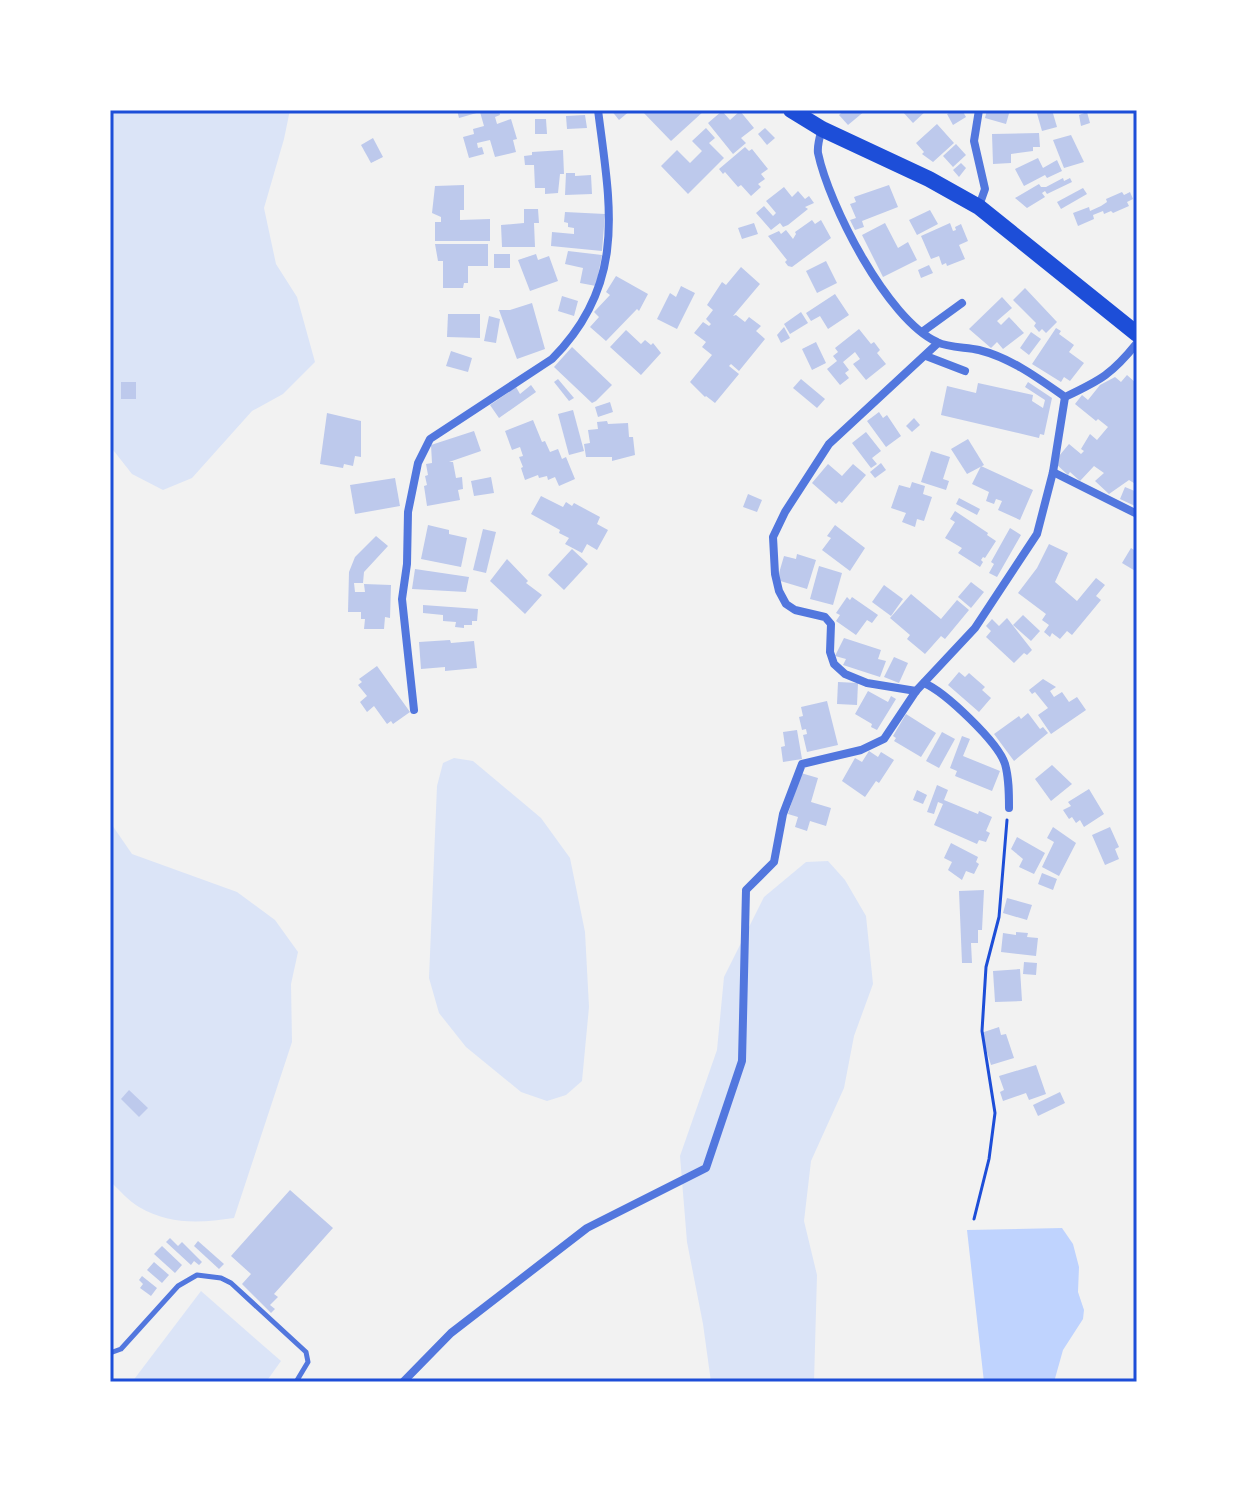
<svg xmlns="http://www.w3.org/2000/svg" width="1247" height="1492" font-family="'Source Sans 3',sans-serif">
<style>
.green{fill:#dbe4f7}
.water{fill:#bfd3fe}
.building{fill:#bdc9ec}
.lines{fill:none;stroke-linecap:round;stroke-linejoin:round}
.path{stroke:#1d4ed8;stroke-width:3}
.service{stroke:#5277de;stroke-width:5}
.minor{stroke:#5277de;stroke-width:8}
.primary{stroke:#1d4ed8;stroke-width:16}
.neatline{fill:none;stroke:#1d4ed8;stroke-width:3}
</style>
<rect width="100%" height="100%" fill="#f2f2f2"/>
<g class="green">
<polygon points="110,110 290,110 284,139 264,208 276,264 297,297 315,362 283,394 252,411 192,478 163,490 132,474 110,446"/>
<polygon points="454,758 473,761 541,818 570,858 585,932 589,1007 582,1081 566,1095 547,1101 521,1092 466,1047 439,1013 429,978 437,786 443,763"/>
<path d="M110 822 132 854 237 892 275 920 298 952 291 984 292 1042 234 1218C201 1223 169 1225 139 1207 129 1201 119 1190 110 1181Z"/>
<polygon points="828,861 845,880 866,916 873,984 854,1036 844,1088 811,1161 804,1221 817,1275 814,1382 711,1382 703,1324 687,1242 680,1156 717,1050 724,977 764,897 806,862"/>
<polygon points="201,1291 281,1361 266,1382 132,1382"/>
</g>
<polygon class="water" points="1062,1228 1073,1244 1079,1267 1078,1292 1084,1310 1083,1319 1063,1350 1054,1382 984,1382 967,1230"/>
<g class="building">
<polygon points="457,110 499,110 500,115 495,117 497,124 511,119 517,139 513,140 516,152 495,157 490,140 477,143 478,148 482,147 484,154 469,158 463,137 474,134 473,129 484,126 480,112 459,118"/>
<polygon points="611,110 631,110 619,120"/>
<polygon points="641,110 705,110 671,141"/>
<polygon points="845,110 866,110 848,125 839,115"/>
<polygon points="901,110 927,110 913,123"/>
<polygon points="955,110 962,110 966,117 953,125 947,114"/>
<polygon points="987,110 1010,110 1006,124 985,118"/>
<polygon points="1036,110 1052,110 1057,127 1042,131"/>
<polygon points="722,111 730,120 740,111 754,128 741,138 746,143 733,154 708,123"/>
<polygon points="1087,112 1090,123 1081,126 1079,115"/>
<polygon points="585,115 587,128 567,129 566,116"/>
<polygon points="535,119 546,119 547,134 535,134"/>
<polygon points="937,124 954,143 933,162 922,154 924,152 916,143"/>
<polygon points="706,128 715,138 709,143 724,158 688,194 661,166 677,150 690,163 702,151 692,141"/>
<polygon points="765,128 775,138 767,145 758,134"/>
<polygon points="1039,133 1040,147 1033,147 1033,151 1011,154 1011,163 993,164 992,134"/>
<polygon points="1071,135 1084,162 1064,168 1053,140"/>
<polygon points="373,138 383,157 371,163 361,145"/>
<polygon points="956,144 966,155 953,167 943,156"/>
<polygon points="745,147 749,151 752,149 768,169 761,174 765,179 758,184 761,187 751,196 741,185 738,187 725,172 723,174 719,169"/>
<polygon points="563,150 564,174 560,174 558,193 545,194 545,188 535,188 534,165 525,165 524,156 532,155 532,152"/>
<polygon points="1038,158 1043,168 1057,160 1062,171 1047,178 1045,175 1024,186 1015,169"/>
<polygon points="961,163 966,168 959,177 953,170"/>
<polygon points="566,173 575,173 575,176 591,175 592,194 565,195"/>
<polygon points="1063,178 1064,181 1070,178 1072,182 1047,194 1045,191 1042,193 1045,197 1027,208 1015,198 1039,184 1041,187 1046,187"/>
<polygon points="464,185 464,210 460,210 460,220 490,219 490,241 435,241 435,222 441,222 441,217 432,213 435,186"/>
<polygon points="889,185 898,207 862,221 864,227 855,230 850,220 856,218 850,204 856,202 854,197"/>
<polygon points="784,187 792,197 798,191 805,199 809,196 814,203 805,207 808,209 788,225 783,227 780,223 771,230 756,213 764,206 773,216 776,213 766,201"/>
<polygon points="1083,188 1087,194 1061,209 1057,202"/>
<polygon points="1122,192 1124,195 1130,192 1133,199 1127,202 1129,206 1113,213 1111,211 1104,214 1103,211 1093,215 1094,219 1078,226 1073,213 1089,207 1090,211 1101,206 1107,202 1106,199"/>
<polygon points="524,209 538,209 539,223 534,223 535,247 502,247 501,225 524,223"/>
<polygon points="930,210 938,224 917,235 909,220"/>
<polygon points="565,212 605,214 602,251 551,246 552,232 574,234 574,228 568,227 568,223 564,222"/>
<polygon points="812,220 815,224 821,220 831,238 792,267 788,266 785,262 787,260 768,236 779,231 781,234 786,230 793,239 796,234 795,232"/>
<polygon points="754,223 758,234 742,239 738,228"/>
<polygon points="885,223 898,248 908,242 917,260 883,277 862,235"/>
<polygon points="950,223 953,231 956,230 955,227 961,224 968,241 959,245 965,259 947,266 946,263 942,265 939,256 931,259 921,236"/>
<polygon points="435,244 488,244 488,266 468,266 468,283 464,283 463,288 443,288 443,261 438,261"/>
<polygon points="568,251 602,255 596,286 580,283 583,268 565,264"/>
<rect x="494" y="254" width="16" height="14"/>
<polygon points="536,254 538,260 549,256 558,281 530,291 518,260"/>
<polygon points="826,261 837,283 817,293 806,271"/>
<polygon points="929,265 933,273 921,278 918,270"/>
<polygon points="741,267 760,284 733,316 736,315 745,322 749,317 761,326 756,331 765,339 739,371 731,364 729,366 739,374 715,403 706,396 705,397 690,382 712,355 702,347 706,342 694,333 703,322 709,326 711,324 706,319 713,310 707,305 722,282 726,285"/>
<polygon points="616,276 648,294 639,311 637,309 606,341 590,327 599,317 594,312 610,295 606,292"/>
<polygon points="681,286 695,293 677,329 657,319 670,293 676,297"/>
<polygon points="1025,288 1057,322 1046,333 1042,329 1039,332 1034,326 1036,323 1013,300"/>
<polygon points="835,294 849,315 828,329 820,316 811,321 806,313"/>
<polygon points="562,296 578,301 574,316 558,311"/>
<polygon points="1002,297 1012,308 997,321 1001,325 1009,317 1024,333 1003,349 997,342 991,348 969,329"/>
<polygon points="532,303 545,349 517,359 499,310 510,310"/>
<polygon points="801,312 808,323 790,334 784,324"/>
<polygon points="448,314 480,314 480,338 447,337"/>
<polygon points="489,316 500,319 496,343 484,341"/>
<polygon points="784,327 790,338 781,343 777,335"/>
<polygon points="1056,328 1061,331 1059,334 1074,345 1069,352 1084,363 1070,381 1064,377 1061,382 1032,364"/>
<polygon points="859,329 871,344 874,342 880,350 877,353 886,364 866,380 853,364 860,359 855,352 843,362 849,370 845,373 849,378 840,385 827,369 837,361 833,356 838,352 835,348"/>
<polygon points="626,330 641,344 645,340 651,345 653,343 661,353 641,375 610,347"/>
<polygon points="1031,332 1041,339 1029,355 1020,348"/>
<polygon points="816,342 826,363 812,370 802,349"/>
<polygon points="572,347 612,385 596,401 592,403 554,367"/>
<polygon points="451,351 472,358 468,372 446,366"/>
<polygon points="1127,375 1137,384 1137,485 1129,480 1109,494 1095,481 1104,473 1094,466 1080,481 1070,472 1068,475 1054,462 1069,444 1081,454 1084,451 1081,449 1090,434 1097,440 1108,427 1098,419 1096,421 1075,404 1082,395 1088,400 1100,385 1115,377 1121,382"/>
<polygon points="558,379 574,398 569,401 554,382"/>
<polygon points="801,379 825,399 817,408 793,388"/>
<rect x="121" y="382" width="15" height="17"/>
<polygon points="1028,382 1052,398 1044,435 1040,434 1039,438 941,415 947,386 976,393 978,383 1033,395 1032,401 1043,408 1045,400 1025,387"/>
<polygon points="531,385 536,392 499,418 490,405 516,387 520,394"/>
<polygon points="610,402 613,412 598,417 595,407"/>
<polygon points="573,410 584,451 569,455 558,414"/>
<polygon points="879,412 883,418 887,415 901,436 886,447 867,421"/>
<polygon points="327,413 361,421 361,457 355,456 353,466 344,464 343,468 320,464"/>
<polygon points="914,418 920,425 912,432 906,426"/>
<polygon points="533,420 542,442 545,441 550,452 558,449 562,459 566,457 575,479 559,486 555,477 548,480 547,476 539,478 538,475 525,480 521,468 523,467 519,457 523,456 520,447 512,450 505,431"/>
<polygon points="607,421 608,424 628,423 629,437 633,437 635,455 612,461 612,457 586,457 584,444 590,443 588,430 598,429 597,422"/>
<polygon points="474,431 481,451 449,462 453,462 456,478 462,477 463,489 458,490 460,500 427,506 424,486 427,485 425,476 428,475 426,464 432,463 431,445"/>
<polygon points="866,432 881,451 872,458 877,464 871,468 852,443"/>
<polygon points="968,439 984,465 967,474 951,449"/>
<polygon points="931,451 950,457 943,479 949,481 946,490 921,482"/>
<polygon points="881,463 886,470 875,478 870,472"/>
<polygon points="828,464 842,476 853,464 866,475 842,503 839,501 836,504 812,483"/>
<polygon points="981,466 1033,490 1020,520 998,510 1002,501 996,499 994,504 986,501 989,492 972,484"/>
<polygon points="491,477 494,493 474,496 471,481"/>
<polygon points="395,478 400,506 355,514 350,485"/>
<polygon points="912,482 925,486 923,494 932,497 924,521 917,519 915,527 902,522 906,513 891,508 899,485 910,488"/>
<polygon points="1125,487 1137,492 1135,506 1120,499"/>
<polygon points="748,494 762,500 757,512 743,507"/>
<polygon points="541,496 563,507 566,502 572,506 574,503 600,517 597,524 608,530 597,550 587,544 582,553 565,544 569,538 559,533 560,530 531,514"/>
<polygon points="959,498 980,509 977,515 956,504"/>
<polygon points="955,511 988,533 987,535 996,541 985,558 983,557 981,560 983,562 980,567 958,553 962,548 945,538 955,522 950,519"/>
<polygon points="428,525 449,530 449,534 467,538 461,567 421,559"/>
<polygon points="835,525 865,548 850,571 822,550 831,538 827,536"/>
<polygon points="1010,528 1021,535 997,577 989,573 994,564 991,562"/>
<polygon points="483,529 496,532 486,573 473,570"/>
<polygon points="376,536 388,546 364,572 363,583 354,583 355,592 365,592 364,584 391,585 390,618 385,617 384,629 364,629 365,619 361,619 361,612 348,612 349,572 355,557"/>
<polygon points="1049,544 1068,553 1055,582 1077,601 1096,578 1105,585 1096,596 1101,600 1072,635 1067,631 1060,639 1052,633 1050,637 1044,632 1049,625 1042,620 1046,614 1018,593 1037,568"/>
<polygon points="1131,548 1137,552 1137,572 1122,563"/>
<polygon points="572,549 588,564 564,590 548,575"/>
<polygon points="797,554 816,560 807,589 777,580 784,556 796,559"/>
<polygon points="507,559 528,581 526,583 542,595 525,614 490,581"/>
<polygon points="819,566 842,573 833,605 810,599"/>
<polygon points="415,569 469,577 466,592 412,589"/>
<polygon points="971,582 984,592 971,608 958,597"/>
<polygon points="884,585 903,599 891,616 872,602"/>
<polygon points="911,594 941,619 957,600 969,610 945,639 941,636 925,654 907,639 910,635 890,618"/>
<polygon points="847,597 850,600 852,597 878,615 872,623 867,620 856,635 836,621 840,615 836,613"/>
<polygon points="423,605 478,609 477,621 472,621 472,625 464,625 464,628 455,627 456,622 443,621 443,615 423,613"/>
<polygon points="1023,615 1040,631 1031,641 1013,625"/>
<polygon points="1007,618 1032,650 1027,655 1024,653 1014,663 986,637 991,631 986,626 992,619 999,626"/>
<polygon points="844,638 881,650 878,659 886,661 880,677 843,665 846,659 835,656"/>
<polygon points="450,640 451,643 474,641 477,668 445,671 445,667 421,669 419,642"/>
<polygon points="894,657 908,663 899,683 884,677"/>
<polygon points="377,666 410,712 393,724 391,721 387,724 374,706 367,712 360,702 367,696 358,685 362,682 359,679"/>
<polygon points="959,672 965,677 969,673 985,687 982,690 991,698 979,712 948,685"/>
<polygon points="1043,679 1056,687 1050,691 1054,697 1062,692 1069,702 1077,697 1086,710 1051,734 1038,715 1048,708 1035,692 1032,694 1029,690"/>
<polygon points="838,682 858,683 857,705 837,704"/>
<polygon points="868,691 888,702 891,696 896,699 877,730 871,727 872,724 855,714"/>
<polygon points="827,701 838,745 807,752 803,735 807,734 806,729 802,730 799,717 803,716 801,707"/>
<polygon points="1028,713 1040,729 1043,727 1048,733 1014,761 994,734 1019,716 1021,719"/>
<polygon points="906,714 936,733 921,757 894,741 896,738 893,736"/>
<polygon points="797,730 802,759 783,762 781,747 785,746 783,732"/>
<polygon points="942,732 955,739 939,768 926,761"/>
<polygon points="962,736 970,739 963,756 1000,771 992,791 955,776 957,771 950,768"/>
<polygon points="869,751 878,757 881,752 894,760 879,783 876,781 865,797 842,781 855,758 862,762"/>
<polygon points="1052,765 1072,784 1051,801 1035,779"/>
<polygon points="801,773 818,778 811,802 831,808 826,826 810,821 807,831 795,827 798,817 788,814"/>
<polygon points="937,785 948,790 944,800 978,814 979,811 992,817 986,831 990,833 986,842 979,840 977,844 934,825 943,804 938,802 934,814 927,812"/>
<polygon points="1089,789 1104,814 1084,827 1080,820 1076,823 1072,817 1069,819 1063,810 1071,806 1068,802"/>
<polygon points="917,790 927,795 923,804 913,800"/>
<polygon points="1053,827 1076,843 1059,876 1042,867 1054,842 1047,838"/>
<polygon points="1110,827 1119,847 1115,849 1119,859 1105,865 1092,835"/>
<polygon points="1017,837 1045,853 1034,874 1019,867 1023,859 1011,849"/>
<polygon points="951,843 978,857 976,862 979,864 974,874 966,871 962,880 948,870 952,862 944,858"/>
<polygon points="1042,873 1057,879 1053,890 1038,884"/>
<polygon points="984,890 982,930 978,930 978,943 971,943 972,963 962,963 959,891"/>
<polygon points="1007,898 1032,905 1027,920 1003,913"/>
<polygon points="1016,932 1028,933 1027,937 1038,938 1036,956 1001,952 1003,933 1016,935"/>
<polygon points="1024,962 1037,963 1036,975 1023,974"/>
<polygon points="1020,969 1022,1001 995,1002 993,971"/>
<polygon points="999,1027 1001,1035 1006,1034 1014,1058 991,1065 981,1033"/>
<polygon points="1036,1065 1046,1094 1029,1100 1026,1093 1003,1101 1000,1092 1004,1090 999,1076"/>
<polygon points="129,1090 148,1108 139,1117 121,1099"/>
<polygon points="1060,1092 1065,1103 1038,1116 1033,1105"/>
<polygon points="290,1190 333,1228 274,1294 278,1297 270,1305 275,1309 271,1313 242,1284 251,1274 231,1256"/>
<polygon points="170,1238 178,1246 182,1242 202,1262 199,1265 194,1261 191,1265 166,1242"/>
<polygon points="198,1241 224,1264 219,1269 194,1246"/>
<polygon points="162,1246 182,1265 175,1273 154,1254"/>
<polygon points="154,1262 169,1275 162,1283 147,1270"/>
<polygon points="142,1276 157,1288 151,1296 140,1288 143,1284 139,1280"/>
</g>
<g class="lines">
<polyline class="path" points="974,1219 989,1159 995,1113 982,1031 986,967 999,917 1007,820"/>
<polyline class="service" points="110,1353 121,1349 178,1286 197,1275 221,1278 231,1283 306,1352 308,1362 296,1382"/>
<g class="minor">
<polyline points="979,110 974,141 985,189 979,206"/>
<path d="M822 129C820 136 817 145 818 153 829 205 887 319 937 342 949 348 966 347 979 350 1011 358 1038 378 1065 397 1101 380 1112 374 1137 343"/>
<polyline points="922,332 962,303"/>
<polyline points="926,356 965,371"/>
<polyline points="1053,472 1137,514"/>
<path d="M924 683C945 692 998 742 1005 764 1009 778 1009 793 1009 808"/>
<polyline points="916,691 867,683 845,674 834,664 830,652 831,624 825,617 795,610 786,604 779,591 775,574 773,537 785,512 829,444 938,343"/>
<path d="M414 710 402 599 407 564 408 512 418 463 430 439 552 359C628 283 610 205 598 110"/>
<polyline points="403,1382 451,1333 587,1228 706,1168 742,1061 746,890 774,862 783,814 802,764 861,750 884,739 916,691 975,628 1037,534 1053,472 1065,397"/>
</g>
<polyline class="primary" points="791,110 822,129 929,179 979,207 1137,334"/>
</g>
<rect width="1247" height="1492" fill="none" stroke="#ffffff" stroke-width="224"/>
<rect x="112" y="112" width="1023" height="1268" class="neatline"/>
</svg>
